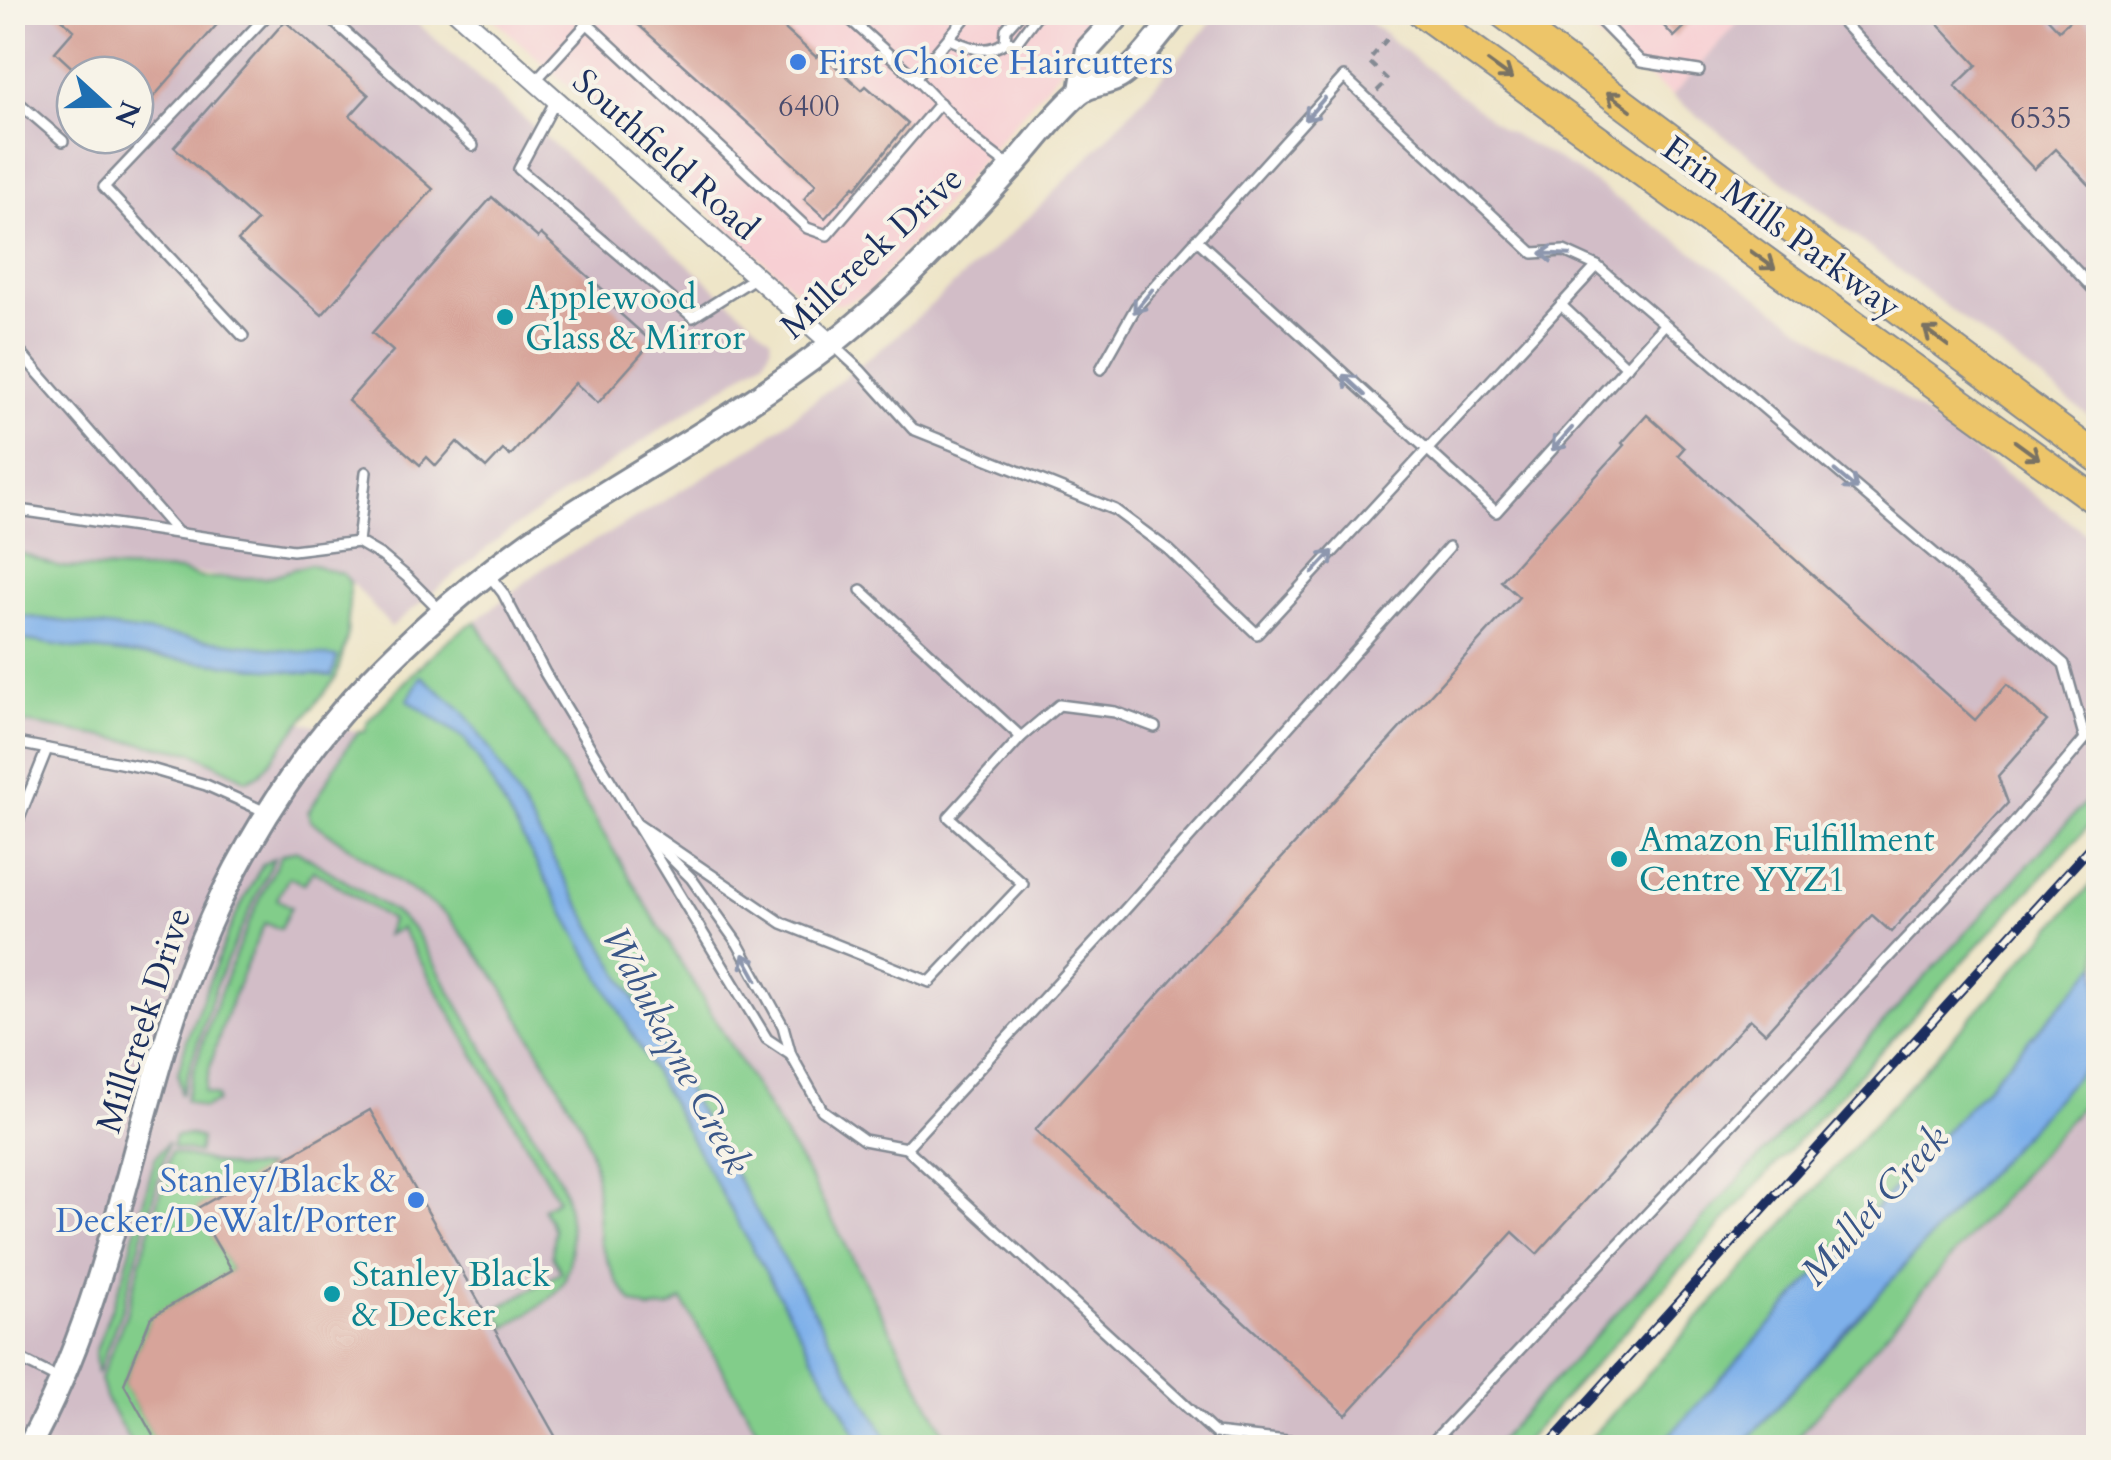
<svg xmlns="http://www.w3.org/2000/svg" width="2111" height="1460" font-family="Cardo,serif">
<style>
.built{fill:#f7cfd3}
.industrial{fill:#d2bdc7;fill-rule:evenodd}
.green{fill:#82cd8a;stroke:#4e7e74;stroke-width:2.5}
.water{fill:#7eb0ea;stroke:#4c70a4;stroke-width:2.5}
.building{fill:#d7a49a}
.lines{fill:none;stroke-linecap:round;stroke-linejoin:round}
.service-casing{stroke:#848a93;stroke-width:14}
.minor-casing{stroke:#848a93;stroke-width:22}
.tertiary-casing{stroke:#848a93;stroke-width:28}
.primary-casing{stroke:#848a93;stroke-width:32}
.path{stroke:#848a93;stroke-width:4;stroke-dasharray:8 8;stroke-linecap:butt}
.service{stroke:#fff;stroke-width:9}
.minor{stroke:#fff;stroke-width:18}
.tertiary{stroke:#fff;stroke-width:22}
.primary{stroke:#edc569;stroke-width:28}
.rail-casing{stroke:#1b2f5e;stroke-width:10}
.rail{stroke:#f7f3e8;stroke-width:6;stroke-dasharray:19;stroke-linecap:butt}
.oneway{stroke:#797263}
.oneway2{stroke:#8d97ae}
.shop-dot{fill:#3f7fe0;stroke:#f7f3e8;stroke-width:4}
.culture-dot{fill:#0f9aa8;stroke:#f7f3e8;stroke-width:4}
.labels{text-anchor:middle;stroke-width:8;stroke-linejoin:round;paint-order:stroke}
.number-label{font-size:30px;fill:#4a4c6d}
.shop-label{font-size:35px;fill:#366cbe;stroke:#f7f3e8;text-anchor:start}
.street-label{font-size:35px;fill:#1b2f5e;stroke:#f7f3e8}
.culture-label{font-size:35px;fill:#0d838f;stroke:#f7f3e8;text-anchor:start}
.water-label{font-size:38px;font-style:italic;fill:#395688;stroke:#f7f3e8}
</style>
<rect width="100%" height="100%" fill="#f7f3e8"/>
<filter id="ink" filterUnits="userSpaceOnUse"><feTurbulence type="fractalNoise" baseFrequency=".01" numOctaves="2"/><feDisplacementMap in="SourceGraphic" scale="20" xChannelSelector="R" yChannelSelector="G"/><feConvolveMatrix kernelMatrix="1 2 1 2 8 2 1 2 1" color-interpolation-filters="sRGB"/></filter>
<filter id="wash" filterUnits="userSpaceOnUse"><feTurbulence type="fractalNoise" baseFrequency=".0048" numOctaves="4" result="noise"/><feDisplacementMap in="SourceGraphic" scale="40" xChannelSelector="R" yChannelSelector="G"/><feGaussianBlur stdDeviation="2.25" result="paint"/><feColorMatrix in="noise" values="0 0 0 0 0 0 0 0 0 0 0 0 0 0 0 0 0 1.4 0 .05"/><feComposite in="paint" operator="in"/></filter>
<g filter="url(#wash)">
<rect width="100%" height="100%" fill="#eee5c8"/>
<g class="built">
<polygon points="487,13 1109,13 868,293 842,304 810,301 796,290"/>
<polygon points="1566,13 1747,13 1672,96"/>
</g>
<g class="industrial">
<path d="M12 13H406L762 330 771 338V347L764 360 503 535 391 627 344 574 232 578 181 571 58 567 13 550ZM75 75H135V135H75Z"/>
<polygon points="1220,13 1358,13 1500,127 1573,168 1869,374 2098,542 2098,789 1493,1447 952,1447 813,1183 476,621 547,565 619,528 761,442 894,338 1028,218 1106,139"/>
<polygon points="1747,13 2098,13 2098,423 1672,96"/>
<polygon points="13,682 365,732 799,1447 13,1448"/>
<polygon points="2098,1086 2098,1447 1789,1447"/>
</g>
<g class="green">
<polygon points="12,550 58,567 181,571 202,578 266,578 310,564 343,574 350,582 347,638 336,678 260,774 247,780 192,752 13,721 13,638 76,648 331,676 337,658 13,615"/>
<path d="M476 621 813 1183 952 1447H892L491 751 421 677 408 700 465 739 477 757 864 1447H767L682 1300 669 1308 649 1309 633 1303 617 1282 600 1243 595 1168 583 1128 500 983 448 916 310 820 308 812C326 787 339 754 359 731H365L368 721C402 687 435 644 476 621Z"/>
<polygon points="2098,789 2098,816 1753,1189 1520,1447 1493,1447"/>
<path d="M296 850 394 912 415 930 560 1180C567 1196 568 1211 570 1228 575 1293 554 1295 506 1328L495 1310 561 1272 552 1255 554 1230 543 1208 558 1199 401 928 386 935 391 920 313 870 304 884 289 877 277 899 291 907 280 929 265 923C239 977 217 1034 204 1092L217 1096V1102L203 1108 185 1100C209 1014 241 935 281 855Z"/>
<polygon points="274,858 217,982 181,1095 178,1073 188,1036 233,921 262,865"/>
<polygon points="2098,877 2098,964 1659,1447 1581,1448"/>
<polygon points="2098,1052 2098,1086 1789,1447 1740,1448"/>
<polygon points="191,1135 201,1138 198,1153 172,1147 175,1136"/>
<polygon points="168,1142 123,1306 97,1374 95,1353 125,1271 155,1158"/>
<polygon points="171,1152 236,1168 270,1167 197,1209 232,1270 151,1317 124,1384 160,1447 133,1447 105,1397 100,1379 126,1314"/>
</g>
<g class="water">
<polygon points="12,615 337,657 332,676 76,648 13,638"/>
<polygon points="421,676 462,710 491,751 892,1447 864,1447 477,757 465,739 408,700"/>
<polygon points="2098,964 2098,1052 1740,1447 1659,1447"/>
</g>
<g id="blocks">
<g class="building">
<polygon points="54,12 228,12 135,118 135,75 80,75 55,52 74,30"/>
<polygon points="624,12 766,12 816,57 820,52 862,90 866,86 908,123 856,188 854,186 825,218 804,199 816,184"/>
<polygon points="1651,12 1700,12 1674,37"/>
<polygon points="1927,12 2042,12 2059,30 2078,13 2098,34 2098,194 2055,149 2034,169 1955,86 1977,65"/>
<polygon points="285,21 369,95 350,116 433,189 322,315 238,241 257,221 174,147"/>
<polygon points="492,197 538,238 541,234 610,296 606,301 652,342 598,403 575,383 510,456 503,450 486,468 457,442 436,466 427,457 420,465 348,401 393,351 372,333"/>
<polygon points="1647,415 1684,448 1678,455 1975,720 2007,684 2047,721 1998,776 2008,803 1891,932 1872,915 1765,1033 1750,1019 1537,1254 1513,1232 1346,1415 1035,1130 1519,597 1501,581 1624,445 1622,443"/>
<polygon points="370,1110 562,1448 160,1448 124,1384 151,1317 232,1270 196,1209"/>
</g>
</g>
</g>
<g filter="url(#ink)">
<use href="#blocks" fill-opacity="0" stroke="#848a93" stroke-width="2.5"/>
<g class="lines">
<g class="service-casing">
<g id="service">
<polyline points="323,12 473,146"/>
<polyline points="575,12 807,228 827,235 940,103"/>
<polyline points="842,12 915,78 975,140 1009,166"/>
<polyline points="1592,12 1641,62 1699,71"/>
<polyline points="1833,12 2098,294"/>
<path d="M949 39C969 47 986 56 1005 42L1016 43 1039 12"/>
<polyline points="1005,42 1006,29 1021,12"/>
<polyline points="915,78 970,12"/>
<polyline points="535,81 587,24"/>
<polyline points="12,97 63,141"/>
<polyline points="556,100 519,169 693,317 756,277"/>
<polyline points="1196,239 1496,512 1664,325"/>
<polyline points="1561,305 1627,367"/>
<polyline points="243,336 104,187 270,12"/>
<polyline points="12,343 177,532"/>
<polyline points="834,346 860,370 913,429 1115,510 1169,550 1257,634 1597,266 1564,251 1533,253 1344,77 1136,307 1101,369"/>
<polyline points="12,509 293,550 358,542 382,556 407,577 441,611"/>
<polyline points="358,542 366,472"/>
<polyline points="489,575 503,593 545,673 767,1039 791,1055"/>
<polyline points="861,590 1021,737"/>
<polyline points="12,742 151,769 206,785 266,812"/>
<polyline points="634,822 782,923 930,982 1023,884 949,817 1021,737 1059,705 1115,712 1155,727"/>
<polyline points="12,836 47,749"/>
<polyline points="651,838 691,878 738,944 783,1026 791,1055 822,1110 864,1140 906,1148"/>
<polyline points="12,1355 59,1379"/>
<polyline points="1350,1448 1215,1433 906,1148 1122,913 1449,547"/>
<polyline points="1427,1448 2009,829 2085,739 2064,664 1597,266"/>
</g>
</g>
<g class="minor-casing">
<polyline id="minor" points="457,12 832,344"/>
</g>
<g class="tertiary-casing">
<g id="tertiary">
<polyline points="1081,90 1088,49 1122,12"/>
<path d="M28 1448C109 1303 130 1140 184 986 213 905 255 827 305 758 366 674 470 580 556 524 649 464 741 414 829 346 896 294 957 228 1014 165 1035 142 1054 115 1078 94 1089 83 1109 85 1121 76 1143 60 1161 32 1179 12"/>
</g>
</g>
<g class="primary-casing">
<g id="primary">
<polyline points="1421,12 2098,502"/>
<polyline points="1501,12 2098,458"/>
</g>
</g>
<polyline class="path" points="1377,91 1388,80 1368,61 1390,36"/>
<use href="#service" class="service"/>
<use href="#minor" class="minor"/>
<use href="#tertiary" class="tertiary"/>
<use href="#primary" class="primary"/>
<g class="rail-casing">
<polyline id="rail" points="1546,1448 2098,839"/>
</g>
<use href="#rail" class="rail"/>
</g>
<defs><path id="oneway-shaft" d="M-6 0H5M1.5-3L5.5 0L1.5 3" fill="none" stroke-width="1.6" stroke-linecap="round" stroke-linejoin="round" transform="scale(2.5)"/></defs>
<g class="oneway">
<use href="#oneway-shaft" transform="translate(1500 70) rotate(36)"/>
<use href="#oneway-shaft" transform="translate(1619 101) rotate(-143)"/>
<use href="#oneway-shaft" transform="translate(1763 260) rotate(36)"/>
<use href="#oneway-shaft" transform="translate(1936 337) rotate(-143)"/>
<use href="#oneway-shaft" transform="translate(2027 450) rotate(36)"/>
</g>
<g class="oneway2">
<use href="#oneway-shaft" transform="translate(1315 109) rotate(131)"/>
<use href="#oneway-shaft" transform="translate(1555 254) rotate(-177)"/>
<use href="#oneway-shaft" transform="translate(1143 301) rotate(129)"/>
<use href="#oneway-shaft" transform="translate(1354 385) rotate(-137)"/>
<use href="#oneway-shaft" transform="translate(1562 439) rotate(132)"/>
<use href="#oneway-shaft" transform="translate(1846 480) rotate(40)"/>
<use href="#oneway-shaft" transform="translate(1323 562) rotate(-47)"/>
<use href="#oneway-shaft" transform="translate(750 967) rotate(-119)"/>
</g>
</g>
<g class="shop-dot">
<circle cx="798" cy="62" r="10"/>
<circle cx="416" cy="1200" r="10"/>
</g>
<g class="culture-dot">
<circle cx="505" cy="317" r="10"/>
<circle cx="1619" cy="859" r="10"/>
<circle cx="332" cy="1294" r="10"/>
</g>
<g class="labels">
<g class="number-label">
<text x="809" y="116">6400</text>
<text x="2041" y="128">6535</text>
</g>
<g class="shop-label">
<text x="818" y="74">First Choice Haircutters</text>
<text x="396" y="1192" text-anchor="end">Stanley/Black &amp;<tspan x="396" dy="40">Decker/DeWalt/Porter</tspan></text>
</g>
<g class="street-label">
<text transform="translate(666 154) rotate(42)" y="12">Southfield Road</text>
<text transform="translate(1782 227) rotate(36)" y="12">Erin Mills Parkway</text>
<text transform="translate(871 252) rotate(-43)" y="12">Millcreek Drive</text>
<text transform="translate(143 1020) rotate(-72)" y="12">Millcreek Drive</text>
</g>
<g class="culture-label">
<text x="525" y="309">Applewood<tspan x="525" dy="40">Glass &amp; Mirror</tspan></text>
<text x="1639" y="851">Amazon Fulfillment<tspan x="1639" dy="40">Centre YYZ1</tspan></text>
<text x="352" y="1286">Stanley Black<tspan x="352" dy="40">&amp; Decker</tspan></text>
</g>
<g class="water-label">
<text transform="translate(677 1050) rotate(62)" y="13">Wabukayne Creek</text>
<text transform="translate(1874 1205) rotate(-48)" y="13">Mullet Creek</text>
</g>
</g>
<rect width="2111" height="1460" fill="none" stroke="#f7f3e8" stroke-width="50"/>
<g transform="translate(105 105) rotate(111)"><circle r="48" fill="#f7f3e8" stroke="#9fa5b1" stroke-width="2.5"/>
<path d="M0-8L18 38L0 25L-18 38Z" fill="#1f6fb2"/>
<text y="-15" font-size="28" font-weight="bold" text-anchor="middle" fill="#1b2f5e">N</text>
</g>
</svg>
